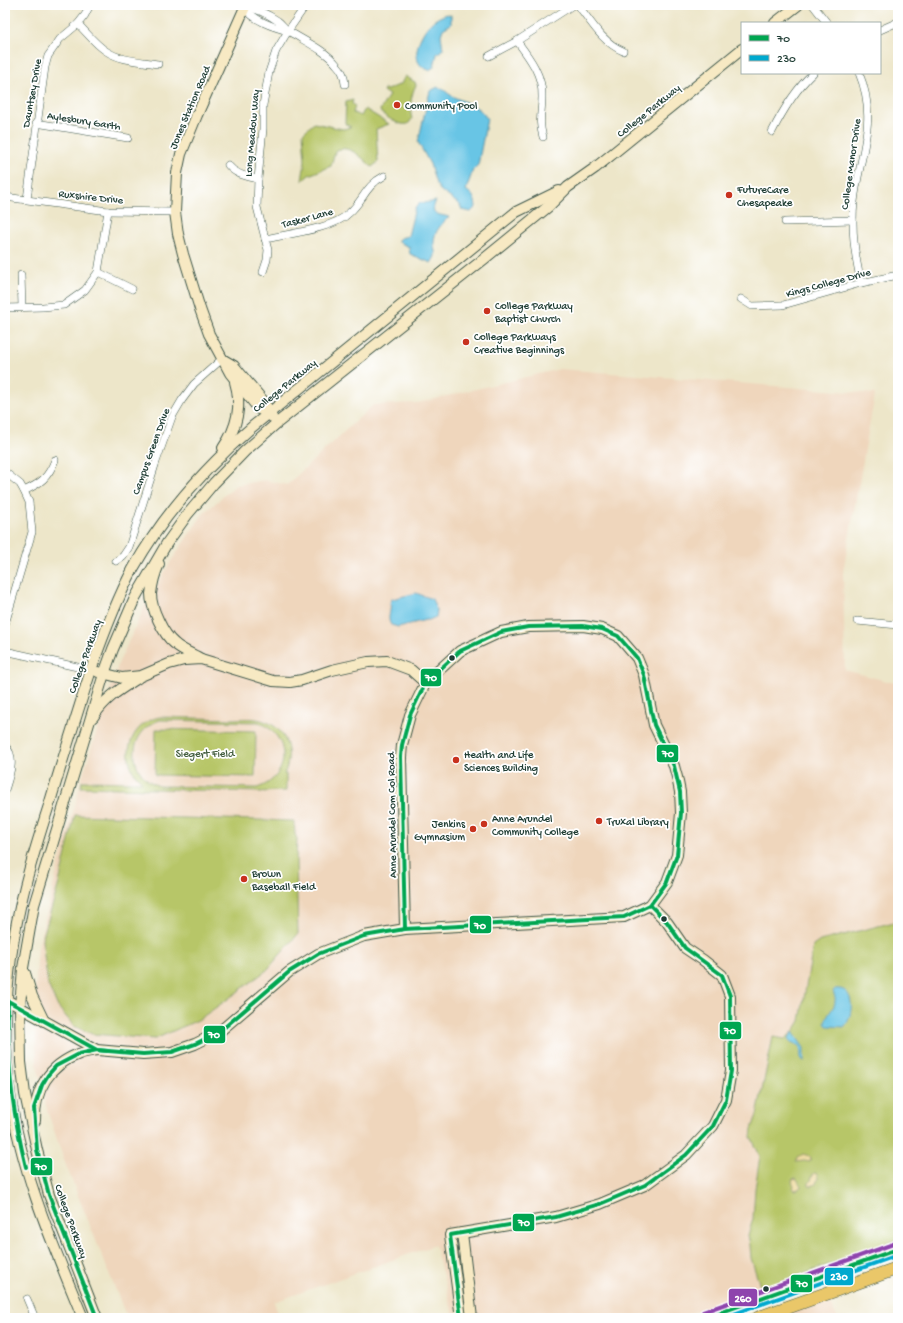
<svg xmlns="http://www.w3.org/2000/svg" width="903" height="1323" font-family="'Gochi Hand',sans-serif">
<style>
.built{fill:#efd6bc}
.green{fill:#b7c668;stroke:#6b824e;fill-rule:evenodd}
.sand{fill:#eeda9e;stroke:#868c69}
.water{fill:#67c5e5;stroke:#43818c}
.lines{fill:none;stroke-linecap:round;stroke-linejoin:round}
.street-casing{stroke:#3e564a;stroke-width:8}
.secondary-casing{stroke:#3e564a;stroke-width:12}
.highway-casing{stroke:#3e564a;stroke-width:14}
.street{stroke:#fff;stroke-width:7}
.secondary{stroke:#f7e9c3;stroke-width:10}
.highway{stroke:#eac769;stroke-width:13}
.bus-1-casing{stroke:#fff;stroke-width:7}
.bus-2-casing{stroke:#fff;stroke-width:7}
.bus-3-casing{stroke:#fff;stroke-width:7}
.bus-1{stroke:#00a651;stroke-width:4}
.bus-2{stroke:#00a9ce;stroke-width:4}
.bus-3{stroke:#8e44ad;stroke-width:4}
.poi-dot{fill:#c8321e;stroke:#fff;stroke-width:1.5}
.bus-dot{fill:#1f3d34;stroke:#fff;stroke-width:1.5}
.labels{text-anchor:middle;stroke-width:3.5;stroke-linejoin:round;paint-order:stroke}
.street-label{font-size:11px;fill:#1f3d34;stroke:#fff}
.poi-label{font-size:11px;fill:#1f3d34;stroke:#fff;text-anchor:start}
.park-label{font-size:11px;fill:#455f41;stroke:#fff}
.line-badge{stroke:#fff;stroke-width:1.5}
.badge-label{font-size:11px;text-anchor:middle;font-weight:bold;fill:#fff}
</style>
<rect width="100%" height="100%" fill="#fff"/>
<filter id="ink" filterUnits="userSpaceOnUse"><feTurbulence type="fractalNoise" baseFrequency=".025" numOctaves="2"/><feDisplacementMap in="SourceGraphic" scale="8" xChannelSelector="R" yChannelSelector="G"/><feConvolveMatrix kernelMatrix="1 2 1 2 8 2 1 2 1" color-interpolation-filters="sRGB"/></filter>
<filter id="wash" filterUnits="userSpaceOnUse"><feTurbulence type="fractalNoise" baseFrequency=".012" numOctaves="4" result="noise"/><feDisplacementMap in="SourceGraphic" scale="16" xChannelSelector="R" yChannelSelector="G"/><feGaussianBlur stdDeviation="0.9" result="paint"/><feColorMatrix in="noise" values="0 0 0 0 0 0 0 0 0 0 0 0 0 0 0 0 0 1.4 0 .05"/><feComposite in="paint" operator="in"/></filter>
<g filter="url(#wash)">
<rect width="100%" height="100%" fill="#ede6c9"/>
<g class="built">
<polygon points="560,369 875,394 843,572 845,670 898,684 898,921 820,941 813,946 800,1021 793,1032 785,1039 773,1037 757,1115 752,1129 751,1137 760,1156 755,1189 753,1219 748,1235 750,1245 751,1258 761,1289 677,1318 454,1318 435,1245 274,1302 279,1318 127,1318 65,1163 47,1110 37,1065 34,1011 38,948 57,871 82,778 119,662 147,602 173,558 203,514 236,485 265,480 287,485 373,405 418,403"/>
<polygon points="827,1299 838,1318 778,1318"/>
</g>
<g class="green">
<path d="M405 76 415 82 416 85C411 94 409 109 412 119L408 124C398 126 389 118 381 113L380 110 389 95 383 91 384 89 387 90 401 84Z"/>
<path d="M353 100 352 104 355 106 353 113 361 116 365 109 389 124 376 129 378 162 372 167C362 158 349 143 335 151L331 166 309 175 302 181 305 161 303 133 314 123 343 129 351 127 345 123 346 102Z"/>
<path d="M160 717C184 718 207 718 231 719 242 719 254 717 264 721 287 728 294 754 284 774H286V791L260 792 81 787 82 781 142 782C138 778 133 773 131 767 123 745 137 721 160 717ZM160 720 258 722C291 735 292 777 257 788L159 786C126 774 127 732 160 720Z"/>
<polygon points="156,729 256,731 255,777 155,775"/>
<polygon points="75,815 294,821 295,834 297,839 296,860 298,934 267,970 228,999 198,1020 155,1039 92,1034 74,1026 58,1007 48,985 42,940 59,883"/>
<polygon points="898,921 898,1240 761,1289 751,1258 750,1245 748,1235 753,1219 755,1189 760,1156 751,1137 752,1129 757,1115 773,1037 785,1039 793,1032 800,1021 813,946 820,941"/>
</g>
<g class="sand">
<polygon points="803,1154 809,1156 811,1159 810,1162 804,1161 796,1162 798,1157"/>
<polygon points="815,1173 817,1174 818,1178 816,1184 809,1187 809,1183 811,1181 812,1175"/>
<polygon points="795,1178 797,1179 801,1186 800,1188 796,1190 793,1189 794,1186 792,1181 793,1179"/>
</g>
<g class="water">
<path d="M447 14 451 15V24L443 29 441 35 443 49 437 54 434 67 429 70C407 64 419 34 431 23 435 19 441 16 447 14Z"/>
<path d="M438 87C444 89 447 93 452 96 465 103 480 105 487 119L478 165 473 170 466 190C473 195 475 198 476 207L471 212 462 210 460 205 440 190 436 184 430 164 418 142 430 91Z"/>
<path d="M436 201C429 215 438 214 449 217 442 224 434 231 434 242 433 251 439 253 431 263L410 254 409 247 397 241 400 238 408 236 415 208 420 203 432 202Z"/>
<path d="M416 593 432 599 437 611 436 617 429 620H426L398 627 391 625C386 618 392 611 390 603L392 599Z"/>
<path d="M835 989C856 986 854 1017 844 1027L827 1026 825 1023C826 1015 835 1008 835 1001 836 998 834 995 833 991Z"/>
<polygon points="793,1032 804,1048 804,1062 801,1058 800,1046 791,1042 788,1039"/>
</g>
</g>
<g filter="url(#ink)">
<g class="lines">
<g class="street-casing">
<g id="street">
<path d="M578 5C591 22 603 43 623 51"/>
<polyline points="813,5 827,23"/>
<path d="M245 8C256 7 269 15 278 21 282 24 285 29 290 32 306 42 325 50 337 65 343 71 344 76 345 84"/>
<path d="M245 8C254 21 273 27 288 31"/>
<path d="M78 24C87 33 95 44 106 51 121 61 141 61 158 64"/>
<polyline points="880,30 898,22"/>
<path d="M517 41C529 57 543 75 542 97 542 113 538 121 543 137"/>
<polyline points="489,56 517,41 573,5"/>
<path d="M859 73C879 121 859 155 854 202 851 231 855 255 861 283"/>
<polyline points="36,123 128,138"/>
<path d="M772 132C783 110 795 90 813 73"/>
<path d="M228 165C236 175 246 176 258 179"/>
<polyline points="5,197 108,211 175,212"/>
<polyline points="27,199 45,67 48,56 60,39 78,24 85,15 90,5"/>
<polyline points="785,222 853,220"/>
<path d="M265 239C287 234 334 229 349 213 364 200 365 186 384 176"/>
<polyline points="98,272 132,289"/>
<polyline points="263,272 267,260 268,250 257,207 258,179 263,129 263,105 269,72 276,51 288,31 306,5"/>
<polyline points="21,275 22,307"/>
<polyline points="741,299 752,306 783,305 861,283 898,275"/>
<polyline points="5,308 43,307 64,305 85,290 98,272 108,211"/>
<polyline points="5,472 20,484 24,491 29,502 32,532 5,624"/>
<path d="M24 491C41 483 48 478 55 460"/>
<polyline points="116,561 123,556 129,547 156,462 172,417 182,400 194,384 222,359"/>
<polyline points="857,621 898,625"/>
<polyline points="5,651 91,670"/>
<path d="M5 746C17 757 9 777 5 790"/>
<polyline points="27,1299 35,1318"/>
</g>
</g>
<g class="secondary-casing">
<g id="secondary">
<polyline points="246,5 197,115 181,154 177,173 175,212 178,234 183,254 200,309 209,334 230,373 259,409 269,413"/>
<polyline points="775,23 798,5"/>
<polyline points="222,359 234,366 265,403 269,413 272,417"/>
<path d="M223 448C237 428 242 405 235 382"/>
<path d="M159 564C155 573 152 584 151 594 151 608 163 634 174 643 181 650 193 654 201 659"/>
<polyline points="98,672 122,678 141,676 169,664 184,660 201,659 273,681 290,682 302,680 332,670 368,662 387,661 411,670 421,679 426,682"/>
<path d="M93 717C105 698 119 690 138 678"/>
<polyline points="25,973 32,996 44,1021"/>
<polyline points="5,999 97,1050 143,1054 172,1052 195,1044 219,1032 289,972 318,954 364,936 405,929 624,917 650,905 667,882 677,855 681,813 680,792 677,777 674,766 654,725 644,675 637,658 618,636 602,629 583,626 528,627 501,632 460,651 426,682 410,715 402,745 401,757 405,929"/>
<path d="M35 1121C34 1090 49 1065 79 1054 85 1052 92 1051 97 1050"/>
<polyline points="462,1233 472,1318"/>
<path d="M83 1318C53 1245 21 1172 10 1094 1 1026 8 953 25 886 32 858 41 830 50 802 63 758 77 714 91 670 103 636 116 601 133 569 163 515 205 468 252 427L516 212 559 191"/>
<polyline points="97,1318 49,1195 37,1150 25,1094 21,1062 20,1007 23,968 34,905 104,674 113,649 135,598 167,543 187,515 214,483 245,451 277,423 484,259 549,206 568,187 595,168 742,49"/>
<polyline points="461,1318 450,1235 556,1217 600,1204 645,1185 686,1155 713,1126 726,1100 731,1071 730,996 722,975 703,960 685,948 667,922 650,905"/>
</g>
</g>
<g class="highway-casing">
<g id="highway">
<polyline points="705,1318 898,1249"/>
<polyline points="758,1318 898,1268"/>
</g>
</g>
<use href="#street" class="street"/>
<use href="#secondary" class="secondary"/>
<use href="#highway" class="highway"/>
<g class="bus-1-casing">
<g id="bus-1">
<polygon points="583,626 602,629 618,636 637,658 644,675 654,725 674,766 680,792 681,813 677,855 667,882 650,905 624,917 405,929 401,757 402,745 410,715 426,682 460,651 501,632 528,627"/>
<polyline points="8,1001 97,1050 143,1054 172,1052 195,1044 219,1032 289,972 318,954 364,936 405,929"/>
<path d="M8 1001C6 1058 12 1112 26 1167"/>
<polyline points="97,1318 49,1195 37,1150 34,1108 42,1085 48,1075 56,1066 79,1054 97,1050 107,1051"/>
<polyline points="461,1318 450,1235 556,1217 600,1204 645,1185 686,1155 713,1126 726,1100 731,1071 730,996 722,975 685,948 667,922 650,905"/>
<polyline points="705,1318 898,1249"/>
</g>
</g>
<g class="bus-2-casing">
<polyline id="bus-2" points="723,1318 898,1255"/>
</g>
<g class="bus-3-casing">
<polyline id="bus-3" points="703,1312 896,1243"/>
</g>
<use href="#bus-1" class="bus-1"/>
<use href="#bus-2" class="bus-2"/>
<use href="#bus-3" class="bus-3"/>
</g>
</g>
<g class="poi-dot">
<circle cx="397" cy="105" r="4"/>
<circle cx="729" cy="195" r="4"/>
<circle cx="487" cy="311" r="4"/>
<circle cx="466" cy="342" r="4"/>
<circle cx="456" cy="760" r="4"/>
<circle cx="599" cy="821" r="4"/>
<circle cx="484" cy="824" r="4"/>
<circle cx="473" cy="829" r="4"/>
<circle cx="244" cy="879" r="4"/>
</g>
<g class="bus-dot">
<circle cx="452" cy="658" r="3.5"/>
<circle cx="664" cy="919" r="3.5"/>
<circle cx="766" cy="1289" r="3.5"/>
</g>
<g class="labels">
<g class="street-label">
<text transform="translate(31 93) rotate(-80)" y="4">Dauntsey Drive</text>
<text transform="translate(189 107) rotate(-67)" y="4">Jones Station Road</text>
<text transform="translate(648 110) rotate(-39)" y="4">College Parkway</text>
<text transform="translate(84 120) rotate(9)" y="4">Aylesbury Garth</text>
<text transform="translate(251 133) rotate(-85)" y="4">Long Meadow Way</text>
<text transform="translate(850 164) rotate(-82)" y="4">College Manor Drive</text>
<text transform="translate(91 196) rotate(6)" y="4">Ruxshire Drive</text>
<text transform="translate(307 217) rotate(-15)" y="4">Tasker Lane</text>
<text transform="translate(828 282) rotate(-15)" y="4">Kings College Drive</text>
<text transform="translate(284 385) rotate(-39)" y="4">College Parkway</text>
<text transform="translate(150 451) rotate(-70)" y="4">Campus Green Drive</text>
<text transform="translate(84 656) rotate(-70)" y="4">College Parkway</text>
<text transform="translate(391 815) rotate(-91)" y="4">Anne Arundel Com Col Road</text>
<text transform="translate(72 1221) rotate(70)" y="4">College Parkway</text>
</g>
<g class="poi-label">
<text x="405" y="109">Community Pool</text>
<text x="737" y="193">FutureCare<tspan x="737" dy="13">Chesapeake</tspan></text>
<text x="495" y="309">College Parkway<tspan x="495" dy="13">Baptist Church</tspan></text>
<text x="474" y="340">College Parkways<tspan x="474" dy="13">Creative Beginnings</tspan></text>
<text x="464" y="758">Health and Life<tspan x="464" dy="13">Sciences Building</tspan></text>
<text x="492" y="822">Anne Arundel<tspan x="492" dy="13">Community College</tspan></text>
<text x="607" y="825">Truxal Library</text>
<text x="465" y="827" text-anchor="end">Jenkins<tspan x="465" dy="13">Gymnasium</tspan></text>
<text x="252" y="877">Brown<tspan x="252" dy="13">Baseball Field</tspan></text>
</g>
<g class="park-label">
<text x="205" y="757">Siegert Field</text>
</g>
</g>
<g class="line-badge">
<rect x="420" y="668" width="22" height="19" rx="4" fill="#00a651"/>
<rect x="656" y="744" width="23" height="19" rx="4" fill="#00a651"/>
<rect x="469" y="915" width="23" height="19" rx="4" fill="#00a651"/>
<rect x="719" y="1021" width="23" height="19" rx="4" fill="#00a651"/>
<rect x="203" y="1025" width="23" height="19" rx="4" fill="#00a651"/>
<rect x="30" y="1157" width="23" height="19" rx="4" fill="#00a651"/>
<rect x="512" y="1213" width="23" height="19" rx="4" fill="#00a651"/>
<rect x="824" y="1267" width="30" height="19" rx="4" fill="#00a9ce"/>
<rect x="790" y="1274" width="23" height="19" rx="4" fill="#00a651"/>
<rect x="728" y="1288" width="30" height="19" rx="4" fill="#8e44ad"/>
</g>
<g class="badge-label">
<text x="431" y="681">70</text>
<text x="668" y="757">70</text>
<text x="480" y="929">70</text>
<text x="730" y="1034">70</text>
<text x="214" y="1038">70</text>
<text x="41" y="1170">70</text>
<text x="524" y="1226">70</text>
<text x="839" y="1280">230</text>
<text x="802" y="1287">70</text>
<text x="743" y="1302">260</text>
</g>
<rect width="903" height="1323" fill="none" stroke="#fff" stroke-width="20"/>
<rect x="741" y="22" width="140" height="52" fill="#ffffff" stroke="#a5b1ae"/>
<rect x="749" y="35" width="20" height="6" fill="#00a651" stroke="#a5b1ae"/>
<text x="777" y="42" font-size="12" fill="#1f3d34">70</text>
<rect x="749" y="55" width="20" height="6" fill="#00a9ce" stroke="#a5b1ae"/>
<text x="777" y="62" font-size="12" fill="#1f3d34">230</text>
</svg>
